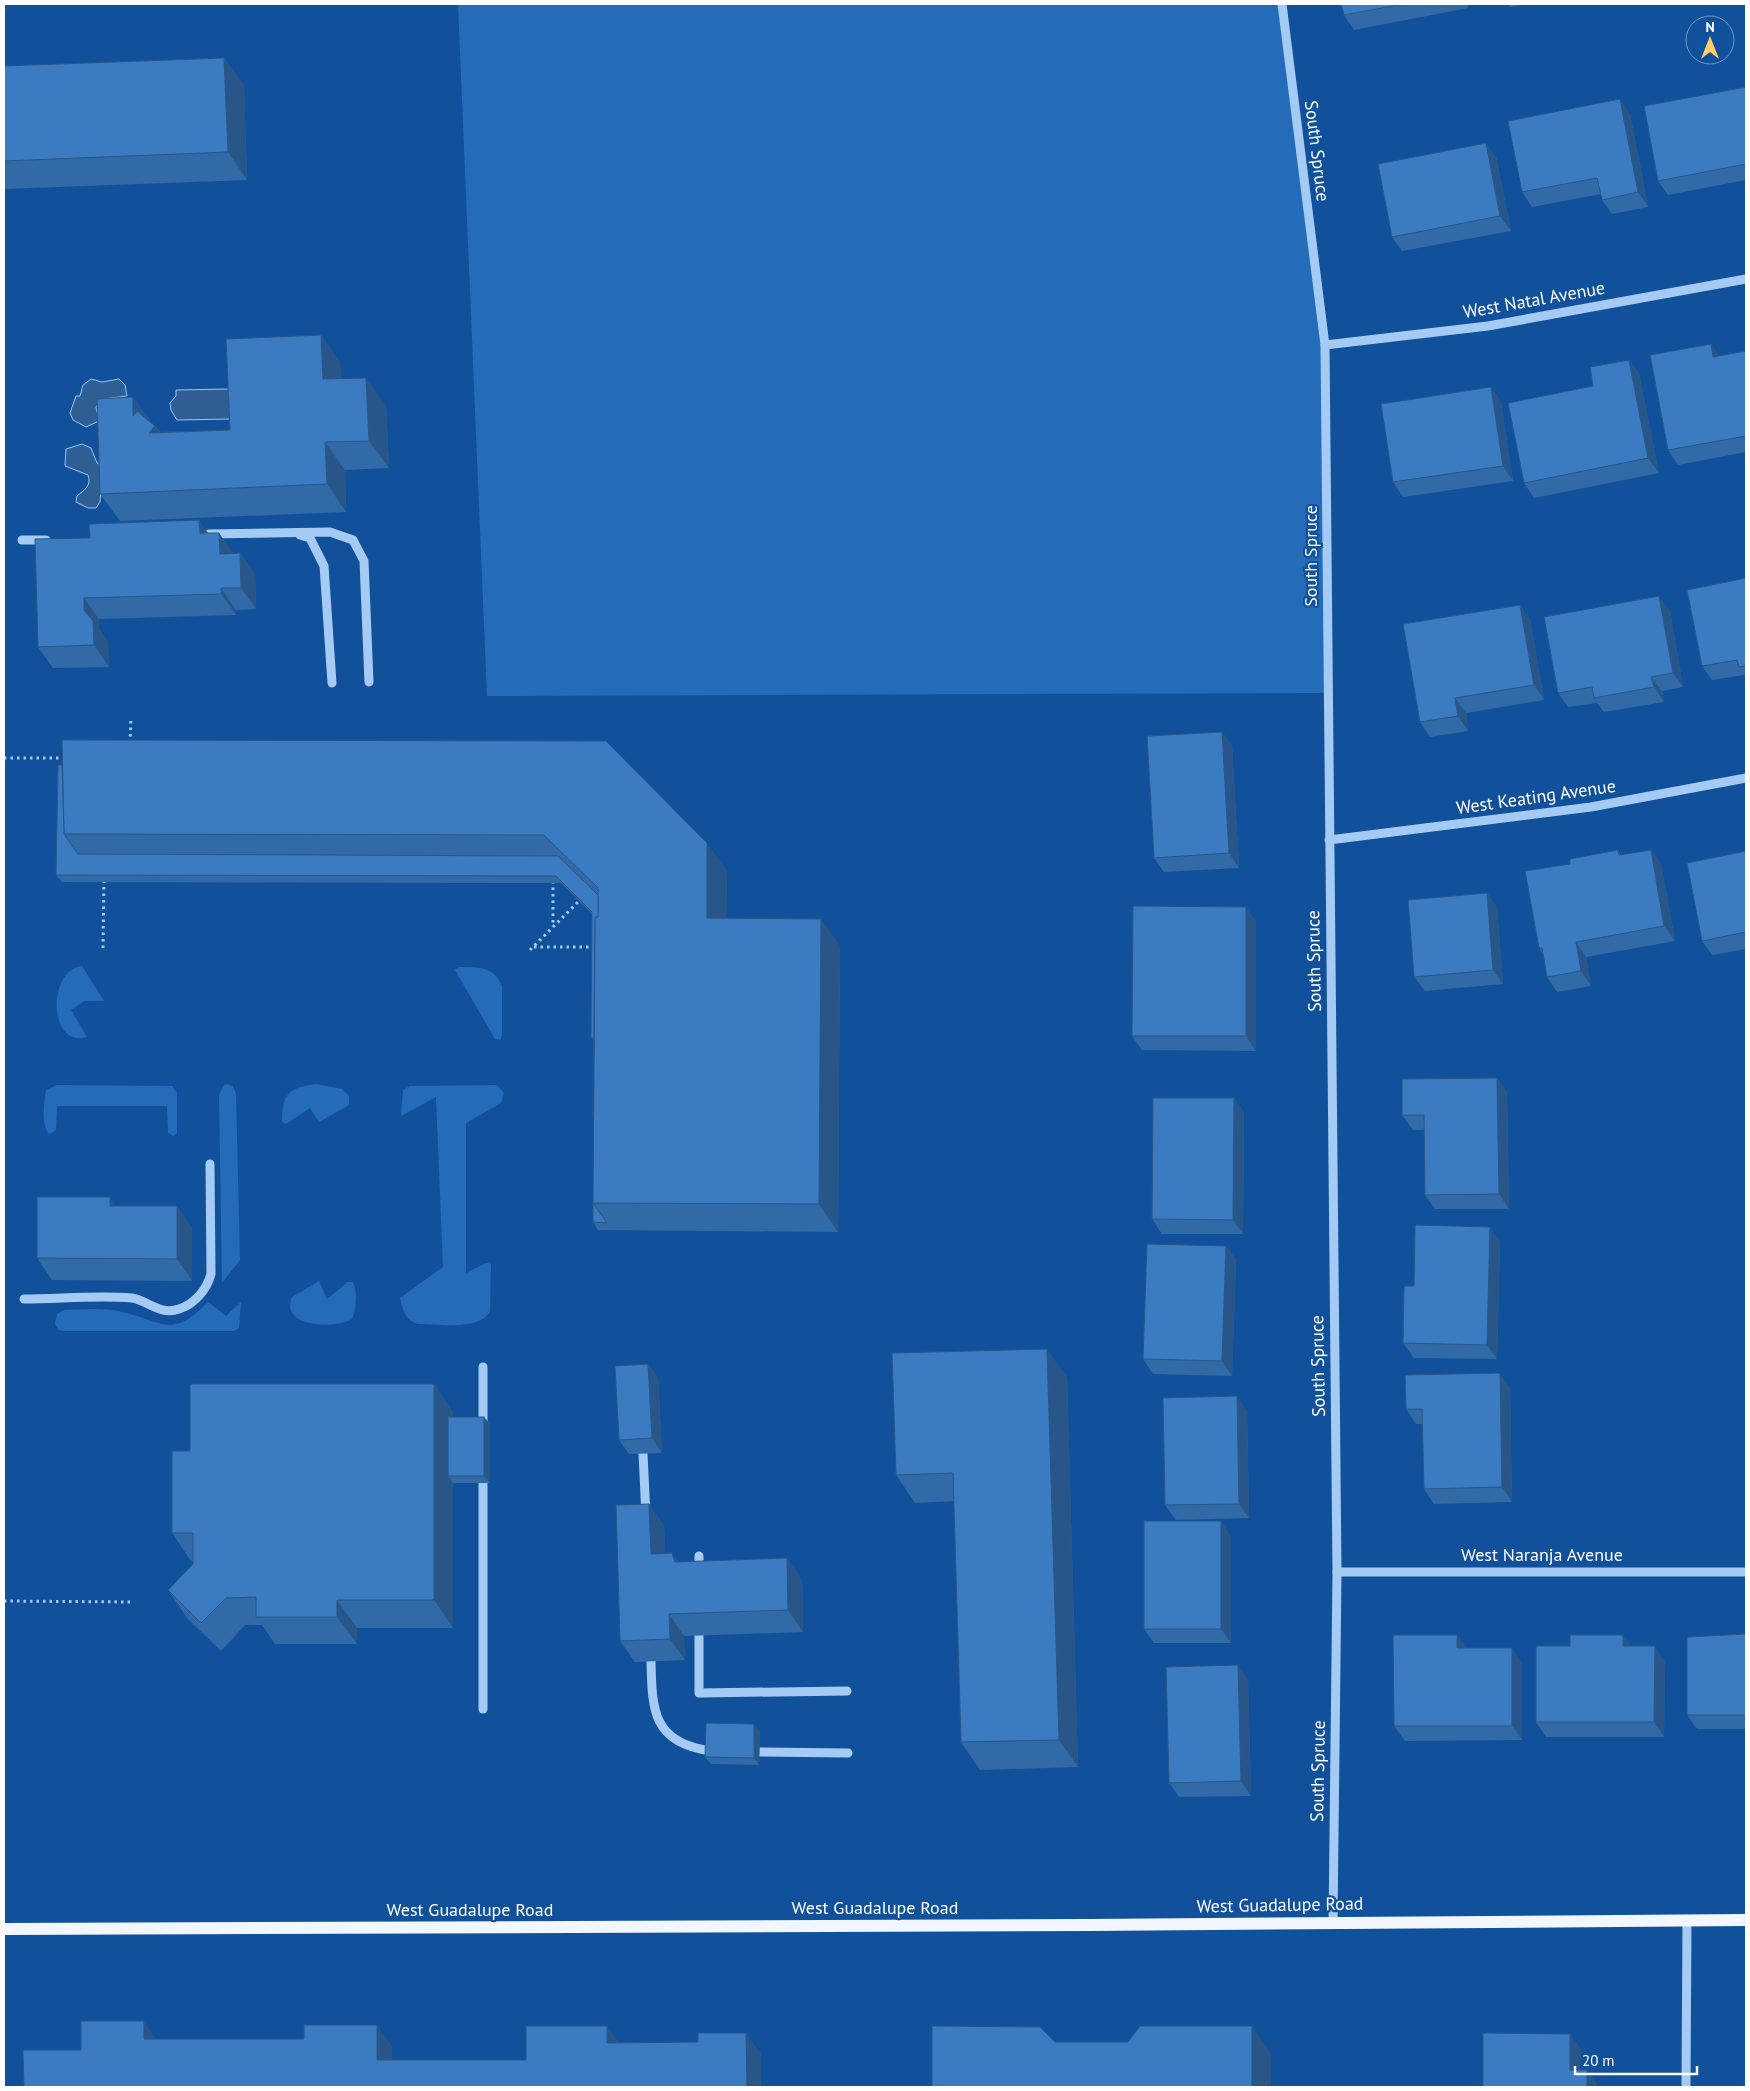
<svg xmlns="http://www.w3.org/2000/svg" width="1750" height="2091" font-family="'PT Sans',sans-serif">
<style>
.green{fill:#246cb9}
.water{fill:#2f5e94;stroke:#96c6f7}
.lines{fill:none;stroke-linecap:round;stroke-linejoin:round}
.path{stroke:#a5cbf4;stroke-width:3;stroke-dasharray:2.5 4;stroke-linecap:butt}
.minor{stroke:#a5cbf4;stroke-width:9}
.major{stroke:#f2f7ff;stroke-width:12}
.wall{fill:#326aa7}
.shaded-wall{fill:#295688}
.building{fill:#3a7bc2;stroke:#295688}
.labels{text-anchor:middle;stroke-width:4.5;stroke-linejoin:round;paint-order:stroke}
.street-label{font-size:18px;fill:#fff;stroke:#11519b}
</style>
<rect width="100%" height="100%" fill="#11519b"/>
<g class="green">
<polygon points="458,4 1282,4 1325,345 1328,693 487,696"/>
<path d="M82 966 104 1001H84L71 1010 87 1037C48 1049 47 970 82 966Z"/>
<path d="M459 967C477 967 494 966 502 986V1035L500 1040 495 1039 455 970Z"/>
<polygon points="227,1084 233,1086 236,1094 240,1260 222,1283 219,1095 223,1086"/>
<path d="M317 1084 342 1089 349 1096V1105L319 1122 310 1108 286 1124 282 1122C282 1094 289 1087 317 1084Z"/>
<path d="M57 1085 172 1086 177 1093V1133L173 1136 168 1133 167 1106H57L56 1130 49 1134C41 1125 44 1101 46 1090Z"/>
<path d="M497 1085 504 1093 501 1103 466 1123V1273L486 1263 491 1264 490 1311C480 1331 439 1324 418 1324 405 1320 403 1310 400 1298L443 1267 436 1097 401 1116 403 1090 410 1086Z"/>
<path d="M319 1281 327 1299 348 1282H353C358 1292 356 1309 352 1319 336 1329 279 1328 292 1297Z"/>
<path d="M208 1302 226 1316 241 1302 239 1328 234 1331H64L59 1330 55 1324 57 1314 64 1310C82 1310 104 1307 122 1312 165 1322 172 1339 208 1302Z"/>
</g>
<g class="water">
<polygon points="91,379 102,382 119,379 125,385 127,396 103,399 96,407 99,421 86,427 73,420 70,413 76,396 80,396 83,385"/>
<polygon points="229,389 231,419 177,420 171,410 170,403 176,396 176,390"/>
<path d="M82 444 91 448 97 463 103 466 100 502 96 508H88L76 502 77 496C84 490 92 486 88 475L65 466 66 449Z"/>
</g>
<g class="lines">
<g class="path">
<polyline points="130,743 131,718"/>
<polyline points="4,758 66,758"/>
<polyline points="553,881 553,927"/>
<polyline points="534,947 595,947"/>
<polyline points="103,948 104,879"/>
<polyline points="530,950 582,898"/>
<polyline points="4,1601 132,1602"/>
</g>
<g class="minor">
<polyline points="1282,4 1325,345 1337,1572 1333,1922"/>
<polyline points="1325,345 1488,326 1746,279"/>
<polyline points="209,534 330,532 353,540 364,561 369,682"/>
<polyline points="300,535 310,538 324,566 332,683"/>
<polyline points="22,540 46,540"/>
<polyline points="1329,840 1591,807 1746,778"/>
<path d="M24 1299C59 1299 96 1295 132 1298 147 1300 160 1316 179 1309 195 1304 207 1289 211 1274L210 1164"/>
<polyline points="483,1367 483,1424"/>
<polyline points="643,1454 646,1516"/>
<polyline points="483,1483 483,1709"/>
<polyline points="699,1556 699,1572"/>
<polyline points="1337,1572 1746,1572"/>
<polyline points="699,1635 699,1693 847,1691"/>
<path d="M651 1661C652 1712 653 1742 711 1751"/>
<polyline points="759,1752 848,1753"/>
<polyline points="1686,2087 1687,1920"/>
</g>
<polyline class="major" points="4,1929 1089,1925 1746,1920"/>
</g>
<g class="wall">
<polygon points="1341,4 1468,4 1468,8 1354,30 1344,15"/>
<polygon points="1508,4 1526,4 1510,7"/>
<polygon points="224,58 244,86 247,180 4,189 4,66"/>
<polygon points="1746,87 1746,180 1668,195 1658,181"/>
<polygon points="1630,114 1648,207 1612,214 1602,200 1601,194 1532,207 1522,192"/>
<polygon points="1496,157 1511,231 1402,251 1392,237"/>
<polygon points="321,335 340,363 341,378 386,405 389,468 345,470 346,512 120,521 100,494 133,397 151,422 155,426 160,432 230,430"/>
<polygon points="1746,351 1746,452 1678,465 1668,450 1720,356"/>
<polygon points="1629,360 1639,374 1659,473 1534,498 1524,483"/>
<polygon points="1491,387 1501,402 1513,481 1403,497 1393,482"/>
<polygon points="208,533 234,553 240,553 255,574 256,609 236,610 236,615 99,619 99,629 108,642 109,667 53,668 38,647 90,538"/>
<polygon points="1746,578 1746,678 1744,675 1712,680 1702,666"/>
<polygon points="1670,611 1683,687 1662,691 1664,702 1604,712 1597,703 1568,707 1558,693"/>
<polygon points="1530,619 1544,700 1466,713 1468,731 1430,737 1420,722"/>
<polygon points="1222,732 1232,746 1239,868 1164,872 1154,858"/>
<polygon points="62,740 727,871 726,918 840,946 838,1232 598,1230 593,1222 594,1041 591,1038 592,914 561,883 62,882 56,875 62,765"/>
<polygon points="1618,850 1621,855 1651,850 1661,864 1675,941 1586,957 1591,986 1557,992 1547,977 1543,955 1539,948 1570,864"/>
<polygon points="1746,851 1746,949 1712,955 1702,941"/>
<polygon points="1487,893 1497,908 1503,984 1425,991 1414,977"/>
<polygon points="1256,921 1256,1051 1142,1050 1132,1036"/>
<polygon points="1497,1078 1507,1092 1509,1209 1435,1209 1425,1195 1424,1130 1413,1130 1402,1115"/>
<polygon points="1234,1098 1244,1113 1243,1234 1162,1234 1152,1219"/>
<polygon points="177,1206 192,1228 192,1281 52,1280 37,1258"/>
<polygon points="1500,1241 1497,1359 1414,1358 1403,1343 1414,1286"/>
<polygon points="1226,1246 1236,1260 1232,1376 1153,1374 1143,1359"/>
<polygon points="648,1364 658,1378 662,1453 629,1454 619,1440"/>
<polygon points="1067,1377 1078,1767 980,1770 961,1742 954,1501 915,1503 896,1475"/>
<polygon points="434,1384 453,1412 453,1417 490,1424 490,1483 453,1483 453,1628 357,1628 357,1644 275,1644 262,1625 245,1625 221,1651 187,1618 168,1590 193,1564 193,1561 191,1561 172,1533 190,1451"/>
<polygon points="1510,1388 1512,1502 1434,1504 1424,1489 1423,1424 1416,1424 1406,1409"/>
<polygon points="1247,1411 1249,1518 1176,1520 1165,1505"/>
<polygon points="649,1504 664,1526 665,1553 678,1562 802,1579 803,1632 684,1636 685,1660 635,1662 620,1641"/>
<polygon points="1231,1536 1231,1643 1154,1643 1144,1629"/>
<polygon points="1746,1634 1746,1729 1697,1729 1687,1715"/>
<polygon points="1631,1646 1665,1661 1664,1737 1546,1737 1536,1722"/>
<polygon points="1467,1648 1522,1663 1522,1740 1405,1741 1394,1726"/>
<polygon points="1248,1680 1251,1796 1179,1797 1169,1783"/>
<polygon points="760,1731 759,1765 711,1764 705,1757"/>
</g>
<g class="shaded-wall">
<polygon points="224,58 244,86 247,180 228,152"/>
<polygon points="1620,99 1630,114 1648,207 1638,192"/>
<polygon points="1486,143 1496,157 1511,231 1500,216"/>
<polygon points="321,335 340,363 343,407 323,379"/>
<polygon points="1711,344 1721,358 1713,357"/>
<polygon points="1629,360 1639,374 1659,473 1648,458"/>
<polygon points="366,378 386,405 389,468 369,441"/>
<polygon points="1491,387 1501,402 1513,481 1503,466"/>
<polygon points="133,397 152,424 155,426 174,454 153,438 133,416"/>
<polygon points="325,442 345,470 346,512 327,484"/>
<polygon points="199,520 214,542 200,533"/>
<polygon points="219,533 234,554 220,554"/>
<polygon points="240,553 255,574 256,609 241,588"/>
<polygon points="221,588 236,610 236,615 221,594"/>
<polygon points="1659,596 1670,611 1683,687 1673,673"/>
<polygon points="84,598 99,619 99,629 108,642 109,667 94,645 84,610"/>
<polygon points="1520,605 1530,619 1544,700 1534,685"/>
<polygon points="1651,677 1662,691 1664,702 1654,687"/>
<polygon points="1455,698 1466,713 1468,731 1458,716"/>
<polygon points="1222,732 1232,746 1239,868 1229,853"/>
<polygon points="707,843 727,871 726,945 707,918"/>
<polygon points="1651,850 1661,864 1675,941 1664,926"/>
<polygon points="1487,893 1497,908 1503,984 1493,970"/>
<polygon points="1246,907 1256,921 1256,1051 1246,1036"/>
<polygon points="821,919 840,946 838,1232 819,1204"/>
<polygon points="1576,942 1586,957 1591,986 1581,971"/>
<polygon points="1497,1078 1507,1092 1509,1209 1499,1194"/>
<polygon points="1234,1098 1244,1113 1243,1234 1233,1220"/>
<polygon points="110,1197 125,1219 110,1206"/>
<polygon points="177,1206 192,1228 192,1281 177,1259"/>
<polygon points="1490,1227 1500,1241 1497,1359 1487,1345"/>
<polygon points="1226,1246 1236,1260 1232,1376 1222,1361"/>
<polygon points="1047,1349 1067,1377 1078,1767 1059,1740"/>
<polygon points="648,1364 658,1378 662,1453 652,1438"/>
<polygon points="1500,1373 1510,1388 1512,1502 1502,1487"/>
<polygon points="434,1384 453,1412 453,1476 448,1476 453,1483 453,1628 434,1600"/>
<polygon points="1237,1396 1247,1411 1249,1518 1239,1504"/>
<polygon points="484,1417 490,1424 490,1483 484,1476"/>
<polygon points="649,1504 664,1526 666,1575 651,1554"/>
<polygon points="1221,1521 1231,1536 1231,1643 1221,1629"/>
<polygon points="672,1553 687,1575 675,1562"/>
<polygon points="787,1558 802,1579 803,1632 788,1610"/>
<polygon points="337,1600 357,1628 357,1644 337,1617"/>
<polygon points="669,1614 684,1636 685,1660 670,1639"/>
<polygon points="1457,1635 1467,1649 1457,1648"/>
<polygon points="1623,1635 1634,1650 1623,1646"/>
<polygon points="1655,1646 1665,1661 1664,1737 1654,1722"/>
<polygon points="1512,1648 1522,1663 1522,1740 1512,1726"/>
<polygon points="1238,1665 1248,1680 1251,1796 1241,1781"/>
<polygon points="754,1724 760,1731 759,1765 754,1758"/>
<polygon points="144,2021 158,2042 144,2039"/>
<polygon points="377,2025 392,2046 392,2082 377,2060"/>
<polygon points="607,2026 622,2047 607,2043"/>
<polygon points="1252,2026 1271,2054 1271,2087 1252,2087"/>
<polygon points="746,2033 761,2054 761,2087 747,2087"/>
<polygon points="1570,2034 1581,2049 1580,2084 1570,2070"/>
<polygon points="1587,2070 1597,2084 1597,2087 1587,2087"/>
</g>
<g class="building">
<polygon points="1341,4 1404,4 1344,15"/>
<polygon points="224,58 228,152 4,161 4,66"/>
<polygon points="1746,87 1746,164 1658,181 1644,106"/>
<polygon points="1620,99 1638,192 1602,200 1597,178 1522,192 1508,121"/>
<polygon points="1486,143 1500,216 1392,237 1378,164"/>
<polygon points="321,335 323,379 366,378 369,441 325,442 327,484 100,494 97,399 133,397 133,416 137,411 155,426 149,433 230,430 226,339"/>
<polygon points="1711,344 1713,357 1746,351 1746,436 1668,450 1650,355"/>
<polygon points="1629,360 1648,458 1524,483 1508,403 1593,386 1590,367"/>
<polygon points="1491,387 1503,466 1393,482 1381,404"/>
<polygon points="199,520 200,533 219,533 220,554 240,553 241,588 221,588 221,594 84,598 84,610 93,621 94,645 38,647 35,539 90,538 89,524"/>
<polygon points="1746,578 1746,666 1739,667 1737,660 1702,666 1687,590"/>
<polygon points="1659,596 1673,673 1651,677 1654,687 1594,698 1592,687 1558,693 1544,617"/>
<polygon points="1520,605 1534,685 1455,698 1458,716 1420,722 1403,624"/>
<polygon points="1222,732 1229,853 1154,858 1147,736"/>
<polygon points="62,740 606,741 707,843 707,918 821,919 819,1204 593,1203 595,917 598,917 598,888 544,835 64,834"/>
<polygon points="58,765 62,765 64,834 78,854 558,856 598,895 598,917 595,917 593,1117 594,1038 591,1038 592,912 556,876 56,875"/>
<polygon points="1618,850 1619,855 1651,850 1664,926 1576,942 1581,971 1547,977 1542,948 1539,948 1525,871 1570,864 1570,859"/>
<polygon points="1746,851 1746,932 1702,941 1687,863"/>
<polygon points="1487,893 1493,970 1414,977 1408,900"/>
<polygon points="1133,906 1246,907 1246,1036 1132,1036"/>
<polygon points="1497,1078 1499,1194 1425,1195 1424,1115 1402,1115 1402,1079"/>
<polygon points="1153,1098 1234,1098 1233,1220 1152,1219"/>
<polygon points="37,1197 110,1197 110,1206 177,1206 177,1259 37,1258"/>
<polygon points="593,1203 607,1223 593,1222"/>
<polygon points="1415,1225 1490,1227 1487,1345 1403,1343 1404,1286 1414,1286"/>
<polygon points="1147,1244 1226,1246 1222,1361 1143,1359"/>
<polygon points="1047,1349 1059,1740 961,1742 953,1473 896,1475 892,1353"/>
<polygon points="648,1364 652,1438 619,1440 615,1366"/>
<polygon points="1500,1373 1502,1487 1424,1489 1422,1409 1406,1409 1405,1375"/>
<polygon points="190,1384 434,1384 434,1600 337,1600 337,1617 256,1617 256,1597 226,1598 201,1623 168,1590 193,1564 193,1533 172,1533 172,1451 190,1451"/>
<polygon points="1237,1396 1239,1504 1165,1505 1163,1398"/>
<rect x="448" y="1417" width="36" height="59"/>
<polygon points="649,1504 651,1554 672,1553 675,1562 787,1558 788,1610 669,1614 670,1639 620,1641 616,1505"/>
<rect x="1144" y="1521" width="77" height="108"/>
<polygon points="1746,1634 1746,1715 1687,1715 1687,1637"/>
<polygon points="1393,1635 1457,1635 1457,1648 1512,1648 1512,1726 1394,1726"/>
<polygon points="1570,1635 1623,1635 1623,1646 1655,1646 1654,1722 1536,1722 1536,1646 1570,1646"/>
<polygon points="1238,1665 1241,1781 1169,1783 1166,1667"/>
<polygon points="706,1723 754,1724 754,1758 705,1757"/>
<polygon points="81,2021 144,2021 144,2039 304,2039 304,2025 377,2025 377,2060 526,2060 526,2026 607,2026 607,2043 698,2042 698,2033 746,2033 747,2087 24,2087 23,2050 81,2050"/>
<polygon points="932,2026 1040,2027 1055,2042 1128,2042 1140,2026 1252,2026 1252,2087 932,2087"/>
<polygon points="1483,2033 1570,2034 1570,2070 1587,2070 1587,2087 1483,2087"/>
</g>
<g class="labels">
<g class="street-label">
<text transform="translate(1317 151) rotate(83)" y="6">South Spruce</text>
<text transform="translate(1534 300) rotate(-10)" y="6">West Natal Avenue</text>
<text transform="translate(1311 556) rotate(-90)" y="6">South Spruce</text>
<text transform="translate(1536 797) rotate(-8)" y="6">West Keating Avenue</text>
<text transform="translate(1314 961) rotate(-91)" y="6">South Spruce</text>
<text transform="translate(1318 1366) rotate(-91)" y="6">South Spruce</text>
<text x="1542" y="1561">West Naranja Avenue</text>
<text transform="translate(1318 1771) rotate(-89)" y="6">South Spruce</text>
<text transform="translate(1280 1905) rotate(-1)" y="6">West Guadalupe Road</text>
<text x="875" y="1914">West Guadalupe Road</text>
<text x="470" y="1916">West Guadalupe Road</text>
</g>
</g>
<rect width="1750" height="2091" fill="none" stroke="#ffffff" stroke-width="10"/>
<g transform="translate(1710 40)"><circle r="24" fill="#11519b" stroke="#7097c3"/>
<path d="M0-4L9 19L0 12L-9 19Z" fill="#ffcf68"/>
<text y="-8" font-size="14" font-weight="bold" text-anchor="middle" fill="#ffffff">N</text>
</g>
<path d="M1575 2066v8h122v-8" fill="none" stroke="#ffffff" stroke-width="2.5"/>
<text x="1582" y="2066" font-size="15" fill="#ffffff" stroke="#11519b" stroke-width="4" paint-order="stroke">20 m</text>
</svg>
